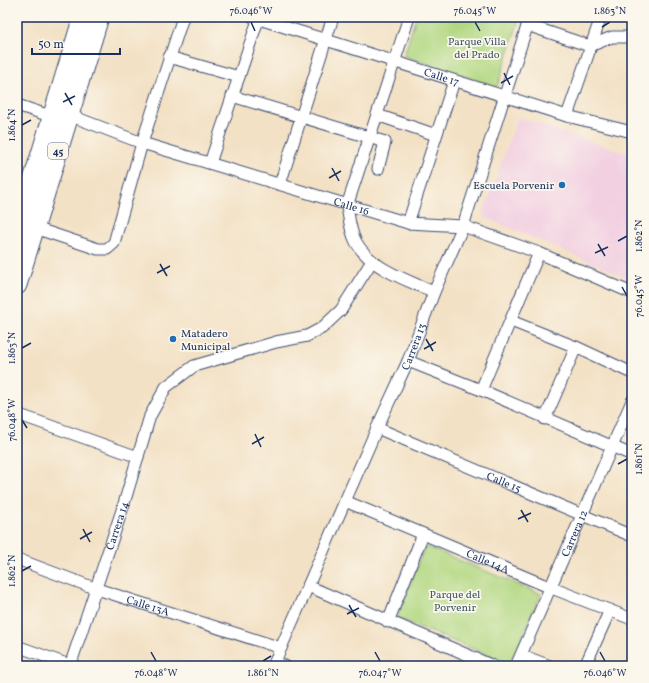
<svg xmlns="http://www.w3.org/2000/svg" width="649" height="683" font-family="Vollkorn,serif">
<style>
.built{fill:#f2cfe1}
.green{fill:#b2d882;stroke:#668470}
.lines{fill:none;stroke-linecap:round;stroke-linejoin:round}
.minor-casing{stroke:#3b4a6d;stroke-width:13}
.trunk-casing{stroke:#3b4a6d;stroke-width:21}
.minor{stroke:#fff;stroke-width:11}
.trunk{stroke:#fff;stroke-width:19}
.ticks{fill:none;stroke:#1b2f5e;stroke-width:1.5}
.poi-dot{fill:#1f6fb2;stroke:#fbf7ec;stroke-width:1.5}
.labels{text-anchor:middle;stroke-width:3.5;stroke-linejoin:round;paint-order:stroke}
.shield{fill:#fbf7ec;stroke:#5e6b89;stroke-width:1}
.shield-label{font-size:10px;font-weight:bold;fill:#1b2f5e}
.park-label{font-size:11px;fill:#415967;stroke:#fbf7ec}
.street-label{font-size:11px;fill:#1b2f5e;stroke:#fbf7ec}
.poi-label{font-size:11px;fill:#1b2f5e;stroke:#fbf7ec;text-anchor:end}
.neatline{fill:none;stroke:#1b2f5e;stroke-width:1.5}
.ticks-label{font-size:10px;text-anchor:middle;fill:#1b2f5e}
</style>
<rect width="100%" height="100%" fill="#fbf7ec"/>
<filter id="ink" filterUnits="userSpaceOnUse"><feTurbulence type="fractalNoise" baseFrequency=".025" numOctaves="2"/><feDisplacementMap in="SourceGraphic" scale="8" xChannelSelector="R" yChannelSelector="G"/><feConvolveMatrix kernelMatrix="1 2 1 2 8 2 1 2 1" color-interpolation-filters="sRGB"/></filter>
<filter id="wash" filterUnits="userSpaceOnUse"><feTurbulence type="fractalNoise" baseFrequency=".012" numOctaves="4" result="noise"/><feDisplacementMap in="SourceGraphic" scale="16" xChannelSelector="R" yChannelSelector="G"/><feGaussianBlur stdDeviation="0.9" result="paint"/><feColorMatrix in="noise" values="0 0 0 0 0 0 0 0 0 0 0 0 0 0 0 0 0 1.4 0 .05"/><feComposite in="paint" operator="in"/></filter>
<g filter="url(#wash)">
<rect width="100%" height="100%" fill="#f3e1c5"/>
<polygon class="built" points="518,117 632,155 632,280 482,216"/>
<g class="green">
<polygon points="416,17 520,17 497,87 404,56"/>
<polygon points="425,546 541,594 510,664 397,618"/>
</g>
</g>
<g filter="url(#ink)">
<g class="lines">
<g class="minor-casing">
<g id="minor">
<path id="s1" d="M253 17 567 116 632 132"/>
<path d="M409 17 347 206C349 218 350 231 356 242 371 269 407 280 434 292"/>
<polyline points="527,25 590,46 612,37 632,37"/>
<polyline points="169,57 239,77"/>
<polyline points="232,96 385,142 378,169"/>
<polyline points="17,105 53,117"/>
<path id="s2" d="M69 115 142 143 408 223 463 226 539 253 632 293"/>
<polyline points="377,115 436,135"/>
<polyline points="567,116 601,17"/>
<polyline points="210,163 259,17"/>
<polyline points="280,184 333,17"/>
<polyline points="408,223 454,81"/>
<polyline points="35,228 98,249 107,249 114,243 142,143 183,17"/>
<polyline points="511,321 576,347 632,373"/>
<polyline points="408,361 481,390 632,455"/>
<polyline points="481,390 539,253"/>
<polyline points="17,414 138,457"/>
<polyline points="545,419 576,347"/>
<path id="s3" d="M377 428 632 536"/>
<path id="s4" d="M345 501 549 587 632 619"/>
<path id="s5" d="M17 559 97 589 281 648"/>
<polyline points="308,586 493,666"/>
<polyline points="388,622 423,534"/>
<polyline points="17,646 72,666"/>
<polyline points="521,655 550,666"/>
<polyline points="275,662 285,666"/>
<path id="s6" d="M70 666 123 507 150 416 166 387 194 366 276 342 307 336 322 328 341 310 372 261"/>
<path id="s7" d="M273 666 377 428 408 361 434 292 463 226 530 17"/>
<path id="s8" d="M516 666 632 401"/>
<polyline points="585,666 610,610"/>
</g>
</g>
<g class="trunk-casing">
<g id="trunk">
<polyline points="17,232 83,17"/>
<polyline points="17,285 99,17"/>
</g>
</g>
<use href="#minor" class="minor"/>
<use href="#trunk" class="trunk"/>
</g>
</g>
<path class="ticks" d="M251 22 255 31M475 22 480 31M602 27 610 22M504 73 510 85M501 83 513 76M65 93 72 105M63 102 75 96M22 125 31 120M332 168 339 181M329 178 341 171M618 241 627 236M598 244 605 256M595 253 608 247M160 264 167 276M157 273 170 266M622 287 627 296M426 339 433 351M22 348 31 343M424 349 436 342M22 420 27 428M255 434 261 447M252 444 264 437M618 464 627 459M521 510 528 522M518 519 531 513M83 529 90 542M80 539 92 532M22 571 31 566M349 605 356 617M347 614 359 608M151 652 156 661M375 652 380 661M600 652 605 661M263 661 271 656"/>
<g class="poi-dot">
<circle cx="562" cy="185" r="4"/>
<circle cx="173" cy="339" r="4"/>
</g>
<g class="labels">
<rect class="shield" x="48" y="143" width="20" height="16" rx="3"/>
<g class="shield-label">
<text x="58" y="155">45</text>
</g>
<g class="park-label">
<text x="477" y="45">Parque Villa<tspan x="477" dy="13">del Prado</tspan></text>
<text x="455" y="598">Parque del<tspan x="455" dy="13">Porvenir</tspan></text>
</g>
<g class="street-label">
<text dy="4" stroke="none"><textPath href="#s1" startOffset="198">Calle 17</textPath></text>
<text dy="4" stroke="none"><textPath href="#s2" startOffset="297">Calle 16</textPath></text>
<text dy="4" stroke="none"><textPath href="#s7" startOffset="349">Carrera 13</textPath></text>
<text dy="4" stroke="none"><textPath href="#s3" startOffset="138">Calle 15</textPath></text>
<text dy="4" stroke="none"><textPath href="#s6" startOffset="148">Carrera 14</textPath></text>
<text dy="4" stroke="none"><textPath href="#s8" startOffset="145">Carrera 12</textPath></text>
<text dy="4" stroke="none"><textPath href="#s4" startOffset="155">Calle 14A</textPath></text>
<text dy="4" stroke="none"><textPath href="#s5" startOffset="139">Calle 13A</textPath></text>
</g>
<g class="poi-label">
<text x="554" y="189">Escuela Porvenir</text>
<text x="181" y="337" text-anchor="start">Matadero<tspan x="181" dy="13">Municipal</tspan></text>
</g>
</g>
<rect width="649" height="683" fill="none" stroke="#fbf7ec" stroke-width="44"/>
<path d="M32 48v6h88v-6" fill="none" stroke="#1b2f5e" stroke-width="2"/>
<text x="38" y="48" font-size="12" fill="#1b2f5e" stroke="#fbf7ec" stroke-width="3" paint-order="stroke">50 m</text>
<rect x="22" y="22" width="605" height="639" class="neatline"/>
<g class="ticks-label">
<text x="251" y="14">76.046°W</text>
<text x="475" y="14">76.045°W</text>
<text x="610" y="14">1.863°N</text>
<text transform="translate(11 125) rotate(-90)" y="4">1.864°N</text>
<text transform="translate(638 236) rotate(-90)" y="4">1.862°N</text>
<text transform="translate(638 296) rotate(-90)" y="4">76.045°W</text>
<text transform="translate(11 348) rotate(-90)" y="4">1.863°N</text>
<text transform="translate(11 420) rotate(-90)" y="4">76.048°W</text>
<text transform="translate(638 459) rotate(-90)" y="4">1.861°N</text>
<text transform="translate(11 571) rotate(-90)" y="4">1.862°N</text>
<text x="156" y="676">76.048°W</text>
<text x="263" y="676">1.861°N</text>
<text x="380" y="676">76.047°W</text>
<text x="605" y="676">76.046°W</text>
</g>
</svg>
